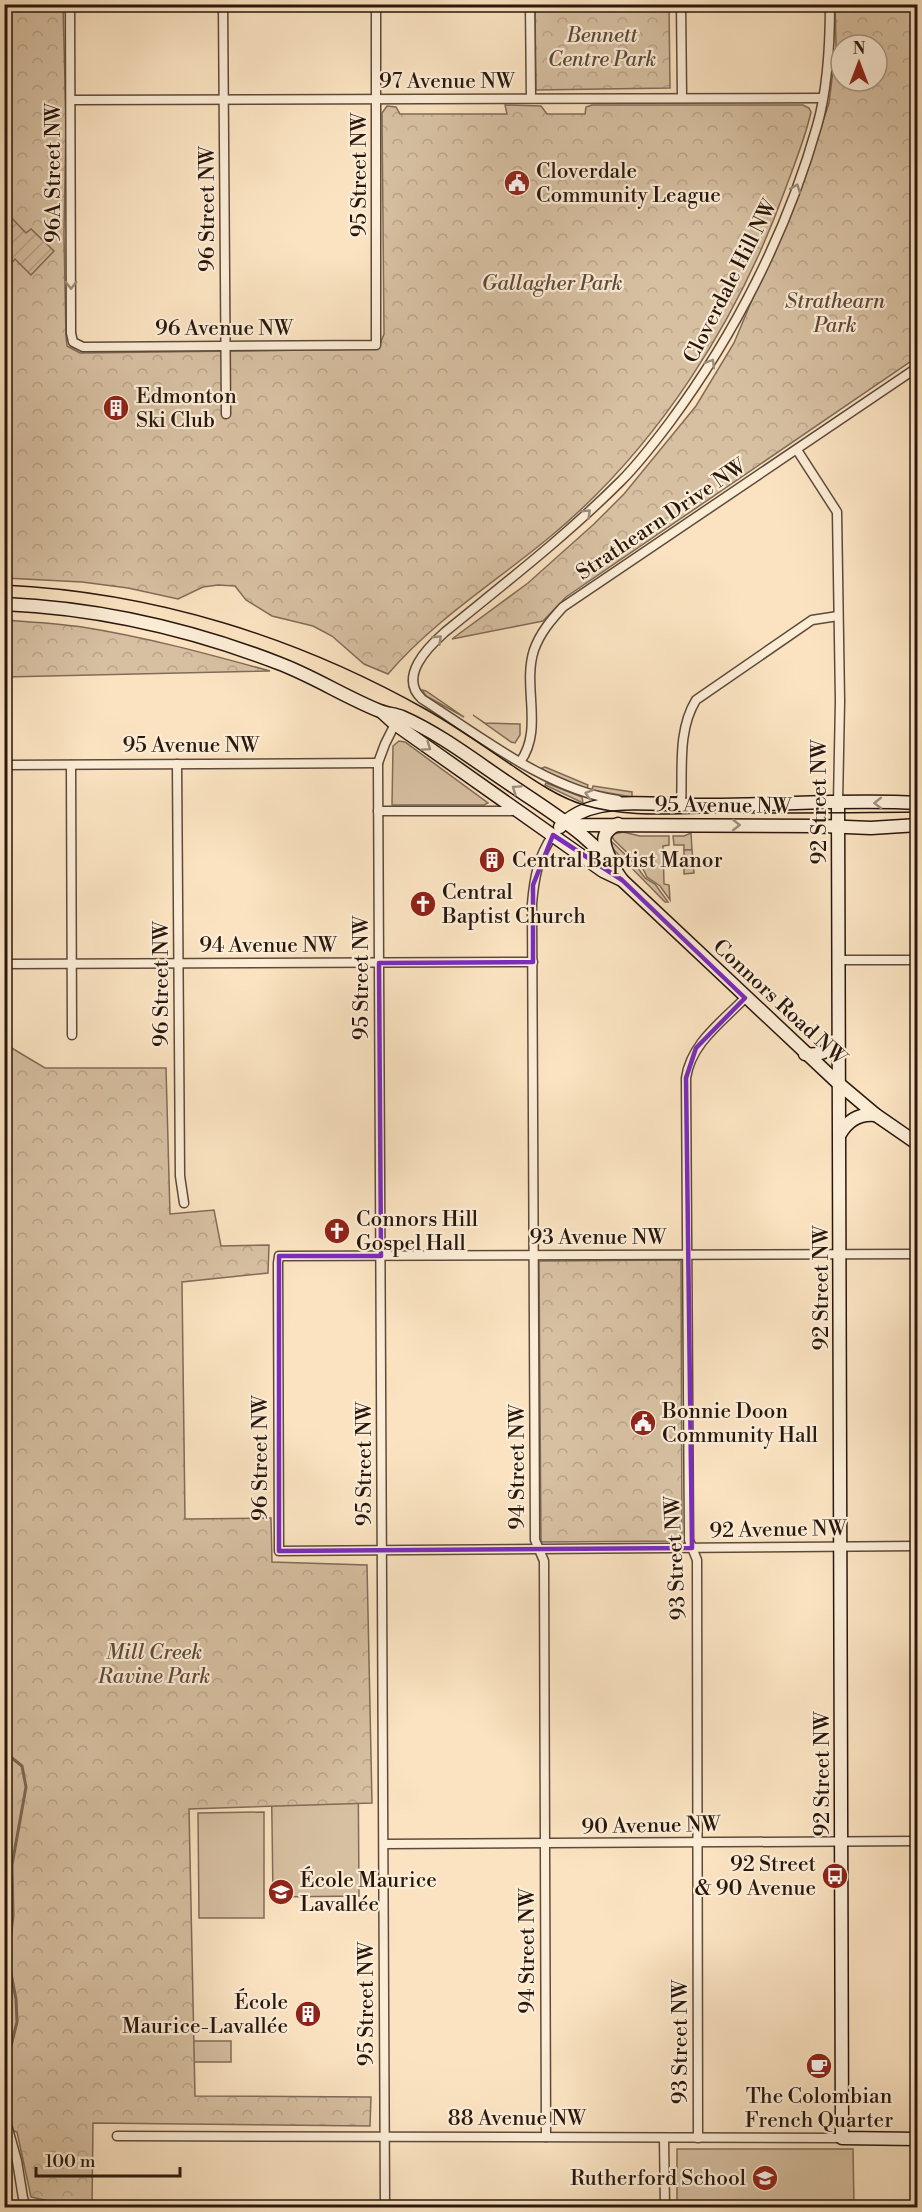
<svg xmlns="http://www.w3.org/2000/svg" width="922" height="2212" font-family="'Libre Bodoni',serif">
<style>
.grass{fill:#d7c0a2;stroke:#806c58;stroke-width:1.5}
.forest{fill:url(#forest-crowns);stroke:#806c58;stroke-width:1.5;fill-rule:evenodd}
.garden{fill:url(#garden-furrows);stroke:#806c58;stroke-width:1.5}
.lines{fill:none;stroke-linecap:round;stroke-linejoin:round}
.stream{stroke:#7c6854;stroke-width:3}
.street-casing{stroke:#5e4a3a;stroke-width:11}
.secondary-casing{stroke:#29170d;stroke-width:15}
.street{stroke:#fcedd7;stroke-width:8}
.secondary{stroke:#fcedd7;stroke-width:12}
.tram{stroke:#29170d;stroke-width:1.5}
.oneway{stroke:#9d8d7c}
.marked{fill:none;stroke:#7b2cbf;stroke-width:4.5;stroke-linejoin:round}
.labels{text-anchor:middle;stroke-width:4.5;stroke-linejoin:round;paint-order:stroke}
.park-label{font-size:21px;font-style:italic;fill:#5d4a3a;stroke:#fcedd7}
.street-label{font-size:21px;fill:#29170d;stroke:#fcedd7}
.poi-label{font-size:21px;fill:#29170d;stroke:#fcedd7;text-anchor:start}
</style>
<defs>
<pattern id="forest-crowns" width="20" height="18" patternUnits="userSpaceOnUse" patternTransform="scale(1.5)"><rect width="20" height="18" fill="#d7c0a2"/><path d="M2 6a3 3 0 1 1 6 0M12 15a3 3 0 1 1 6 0" fill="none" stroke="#b9a48a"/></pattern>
<pattern id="garden-furrows" width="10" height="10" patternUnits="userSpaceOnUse" patternTransform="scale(1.5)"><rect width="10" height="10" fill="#d7c0a2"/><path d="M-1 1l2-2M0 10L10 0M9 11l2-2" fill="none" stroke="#b9a48a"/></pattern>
</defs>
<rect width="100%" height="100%" fill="#fbe3c1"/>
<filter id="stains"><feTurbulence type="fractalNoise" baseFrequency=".00333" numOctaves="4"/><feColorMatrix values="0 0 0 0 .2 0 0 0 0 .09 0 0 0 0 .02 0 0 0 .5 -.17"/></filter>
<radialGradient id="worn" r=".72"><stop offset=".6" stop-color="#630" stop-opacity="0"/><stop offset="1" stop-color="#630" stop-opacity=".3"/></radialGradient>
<g class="grass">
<polygon points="422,690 426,691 464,717 426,696"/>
<polygon points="473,715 485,723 520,724 520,735 515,743 511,742"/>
<polygon points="399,741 405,742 488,803 484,805 392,805 393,746"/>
<polygon points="545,767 588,785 587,789 545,771 542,768"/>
<polygon points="546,783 582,797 583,803 545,785"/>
<polygon points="593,786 632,792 632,797 592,790"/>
<polygon points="623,832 640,836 669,836 669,845 663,846 664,884 669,885 670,900 660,886 647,877 642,867 614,840 612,837 614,834"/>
<polygon points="691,833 692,850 684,850 684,845 674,845 673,836 684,836"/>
<polygon points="610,840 635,864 645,878 655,884 668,902 665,902 611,847"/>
<polygon points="358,1750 359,1896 273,1897 271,1751"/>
<polygon points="264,1812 264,1918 199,1918 198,1813"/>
<rect x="191" y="2041" width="40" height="21"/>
<polygon points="677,2149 853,2149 854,2207 677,2207"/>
</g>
<g class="forest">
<path d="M5 5H63L66 122 64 235 66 337 67 346 80 353 378 349 384 334 382 113 387 106 396 107 400 114H507L505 105 541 106 547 114H585L586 107 592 105H803L809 108 811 112C805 139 794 165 785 190 738 320 658 447 551 536 497 581 434 620 388 674L364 664 332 636 313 626 272 616 246 600 235 586 218 585 203 587 178 599 128 588 82 582 5 578Z"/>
<polygon points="535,5 669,5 670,88 536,90"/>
<path d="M835 5H917V357L566 597 543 621 452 639 528 583 594 524 624 494 696 406 734 343 809 164 829 103 836 46ZM841 45H877V81H841Z"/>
<path d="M4 620C30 622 57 623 82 627 146 637 208 654 270 671L5 677Z"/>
<polygon points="684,850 692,850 694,873 684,874"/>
<polygon points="5,1044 45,1068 166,1068 170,1214 214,1210 221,1246 269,1245 268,1273 182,1282 185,1519 271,1518 272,1562 367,1565 372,1803 189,1809 195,2096 371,2097 370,2126 93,2123 92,2208 70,2207 66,2205 31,2197 17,2132 5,2127"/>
<polygon points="681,1260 682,1541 541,1542 539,1261"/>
</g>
<polygon class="garden" points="5,211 26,233 31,229 54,251 31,275 15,259 5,270"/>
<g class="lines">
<polyline class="stream" points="4,1755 12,1758 22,1766 26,1787 12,1865 13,1916 8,1958 16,1999 17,2022 11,2046 4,2056"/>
<g class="street-casing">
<g id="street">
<polyline points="70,4 71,333 73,342 83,347 376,345 376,4"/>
<polyline points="223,4 226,414"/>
<polyline points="530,4 531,98"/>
<polyline points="681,4 682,97"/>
<polyline points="71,100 822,98"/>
<polyline points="797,450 837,512 840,701 838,803"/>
<path d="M520 762C544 730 522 686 534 650 540 633 551 620 563 607L918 367"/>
<polyline points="177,764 180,1176 184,1203"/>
<polyline points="4,765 378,763"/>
<polyline points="71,765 72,1035"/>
<path d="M618 800C548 790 481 737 422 699 398 677 428 647 445 632 505 583 566 536 621 481 639 463 655 442 670 422 735 334 787 232 817 126 828 88 830 44 830 4"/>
<path d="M681 805C683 770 677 731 696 700L812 620 838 616"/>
<polyline points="378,811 519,811"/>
<polyline points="838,960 918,960"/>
<polyline points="4,964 533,962"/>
<polyline points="918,1254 279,1256 278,1263 279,1551 918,1546"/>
<polyline points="384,1844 918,1841"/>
<polyline points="4,2125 7,2125 17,2161 23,2198 27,2208"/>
<polyline points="117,2136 842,2138"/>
<path d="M546 2137 544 1561 535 1540 532 904C534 879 538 856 553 835"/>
<polyline points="664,2138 665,2208"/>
<path d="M698 2138 697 1560 689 1540 686 1078C691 1043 722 1022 745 998"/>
<polyline points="385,2208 378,763 385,744 395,724"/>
</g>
</g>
<g class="secondary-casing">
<g id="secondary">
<path d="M4 604C98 608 190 629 278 663 313 676 345 697 380 711 387 714 395 714 402 717 443 735 480 765 517 789 555 815 598 840 622 880"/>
<polyline points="383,713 395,724 603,871 622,880 838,1083 876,1115 918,1144"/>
<polyline points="838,803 842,2138 918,2139"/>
<polyline points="566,822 579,825 822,826 871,828 918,825"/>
<path d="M560 827C570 816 585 809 600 806 631 800 677 806 710 805 779 805 849 799 918 803"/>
<path d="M610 859C603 843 599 833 618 824"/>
<path d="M805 1054C820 1056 831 1051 838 1038"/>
<path d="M840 1134C848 1120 860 1113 876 1115"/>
</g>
</g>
<use href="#street" class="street"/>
<use href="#secondary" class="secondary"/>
<path class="tram" d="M4 585C154 592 298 637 427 710 457 727 485 747 513 766 535 781 558 797 584 805 627 818 675 813 719 813 785 813 851 813 918 812"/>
</g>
<defs><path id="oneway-chevron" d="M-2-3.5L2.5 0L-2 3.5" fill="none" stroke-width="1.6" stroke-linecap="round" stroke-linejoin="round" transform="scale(1.5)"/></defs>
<g class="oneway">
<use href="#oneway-chevron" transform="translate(796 188) rotate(-70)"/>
<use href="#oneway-chevron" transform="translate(71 285) rotate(90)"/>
<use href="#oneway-chevron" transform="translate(711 363) rotate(-59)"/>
<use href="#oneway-chevron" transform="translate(587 513) rotate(-43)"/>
<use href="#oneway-chevron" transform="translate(438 639) rotate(-44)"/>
<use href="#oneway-chevron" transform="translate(427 747) rotate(35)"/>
<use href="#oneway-chevron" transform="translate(516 789) rotate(-146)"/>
<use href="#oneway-chevron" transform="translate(589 794) rotate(-164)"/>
<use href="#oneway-chevron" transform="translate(878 803) rotate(179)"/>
<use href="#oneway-chevron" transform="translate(736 825)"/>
</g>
<path class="marked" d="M553 835 622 880 745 998 696 1048 686 1078 692 1548 279 1551V1256H381L379 963 533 962V885Z"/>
<defs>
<g id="civic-disc" transform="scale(1.35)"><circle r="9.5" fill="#8f2418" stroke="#fcedd7"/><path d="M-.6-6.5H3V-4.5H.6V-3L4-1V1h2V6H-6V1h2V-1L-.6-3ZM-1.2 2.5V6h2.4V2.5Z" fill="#fff"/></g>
<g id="building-disc" transform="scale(1.35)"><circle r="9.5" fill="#8f2418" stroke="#fcedd7"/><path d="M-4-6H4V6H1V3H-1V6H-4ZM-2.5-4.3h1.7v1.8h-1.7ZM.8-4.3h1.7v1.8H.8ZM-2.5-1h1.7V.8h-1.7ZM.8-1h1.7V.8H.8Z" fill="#fff"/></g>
<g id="church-disc" transform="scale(1.35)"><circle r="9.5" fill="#8f2418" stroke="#fcedd7"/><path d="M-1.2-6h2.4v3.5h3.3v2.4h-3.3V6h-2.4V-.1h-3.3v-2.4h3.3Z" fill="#fff"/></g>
<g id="bus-disc" transform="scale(1.35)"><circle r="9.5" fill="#8f2418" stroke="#fcedd7"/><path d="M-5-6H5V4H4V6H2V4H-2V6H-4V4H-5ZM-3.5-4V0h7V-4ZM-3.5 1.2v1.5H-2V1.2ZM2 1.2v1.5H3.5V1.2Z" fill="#fff"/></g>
<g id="school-disc" transform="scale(1.35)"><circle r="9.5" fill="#8f2418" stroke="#fcedd7"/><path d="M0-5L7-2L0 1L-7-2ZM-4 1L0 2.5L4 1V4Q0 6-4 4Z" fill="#fff"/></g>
<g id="cafe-disc" transform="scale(1.35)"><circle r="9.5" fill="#8f2418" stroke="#fcedd7"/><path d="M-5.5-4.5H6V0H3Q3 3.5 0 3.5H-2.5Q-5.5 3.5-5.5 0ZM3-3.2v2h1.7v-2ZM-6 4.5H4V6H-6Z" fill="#fff"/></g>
</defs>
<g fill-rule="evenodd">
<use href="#civic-disc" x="517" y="183"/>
<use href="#building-disc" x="116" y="408"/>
<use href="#building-disc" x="492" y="860"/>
<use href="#church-disc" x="423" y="904"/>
<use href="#church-disc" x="337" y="1231"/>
<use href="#civic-disc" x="643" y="1423"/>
<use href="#bus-disc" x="835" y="1876"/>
<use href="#school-disc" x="281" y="1892"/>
<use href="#building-disc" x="308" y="2014"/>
<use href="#cafe-disc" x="819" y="2066"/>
<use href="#school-disc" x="765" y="2178"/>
</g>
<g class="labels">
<g class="park-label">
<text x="602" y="42">Bennett<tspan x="602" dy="24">Centre Park</tspan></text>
<text x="552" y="290">Gallagher Park</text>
<text x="835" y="308">Strathearn<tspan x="835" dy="24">Park</tspan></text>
<text x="154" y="1659">Mill Creek<tspan x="154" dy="24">Ravine Park</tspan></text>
</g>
<g class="street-label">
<text x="447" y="88">97 Avenue NW</text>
<text transform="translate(53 173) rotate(-90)" y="7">96A Street NW</text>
<text transform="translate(359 175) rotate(-90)" y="7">95 Street NW</text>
<text transform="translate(207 209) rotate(-90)" y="7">96 Street NW</text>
<text transform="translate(730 281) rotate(-63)" y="7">Cloverdale Hill NW</text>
<text x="224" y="335">96 Avenue NW</text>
<text transform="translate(661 519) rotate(-34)" y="7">Strathearn Drive NW</text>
<text x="191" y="752">95 Avenue NW</text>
<text transform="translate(819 802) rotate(-90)" y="7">92 Street NW</text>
<text transform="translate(723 805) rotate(1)" y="7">95 Avenue NW</text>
<text x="268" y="952">94 Avenue NW</text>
<text transform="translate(361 978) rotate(-90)" y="7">95 Street NW</text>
<text transform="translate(161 984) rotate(-90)" y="7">96 Street NW</text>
<text transform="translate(780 1002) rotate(43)" y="7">Connors Road NW</text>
<text x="598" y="1244">93 Avenue NW</text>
<text transform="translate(821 1288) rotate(-90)" y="7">92 Street NW</text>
<text transform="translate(260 1458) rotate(-90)" y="7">96 Street NW</text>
<text transform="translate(364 1464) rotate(-90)" y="7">95 Street NW</text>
<text transform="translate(517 1467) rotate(-90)" y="7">94 Street NW</text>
<text transform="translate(778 1529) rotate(-1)" y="7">92 Avenue NW</text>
<text transform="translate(675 1558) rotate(-93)" y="7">93 Street NW</text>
<text transform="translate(822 1774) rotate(-90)" y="7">92 Street NW</text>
<text transform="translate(651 1825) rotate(-1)" y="7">90 Avenue NW</text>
<text transform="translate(527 1951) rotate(-90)" y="7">94 Street NW</text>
<text transform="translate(366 2004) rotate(-90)" y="7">95 Street NW</text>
<text transform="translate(680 2042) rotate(-90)" y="7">93 Street NW</text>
<text x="517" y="2125">88 Avenue NW</text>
</g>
<g class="poi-label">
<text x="536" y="178">Cloverdale<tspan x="536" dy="24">Community League</tspan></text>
<text x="136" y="403">Edmonton<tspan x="136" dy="24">Ski Club</tspan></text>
<text x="512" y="867">Central Baptist Manor</text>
<text x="442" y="899">Central<tspan x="442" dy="24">Baptist Church</tspan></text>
<text x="356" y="1226">Connors Hill<tspan x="356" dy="24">Gospel Hall</tspan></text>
<text x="662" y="1418">Bonnie Doon<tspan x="662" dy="24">Community Hall</tspan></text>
<text x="816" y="1871" text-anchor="end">92 Street<tspan x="816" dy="24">&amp; 90 Avenue</tspan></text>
<text x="300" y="1887">École Maurice<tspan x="300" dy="24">Lavallée</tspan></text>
<text x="288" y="2009" text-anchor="end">École<tspan x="288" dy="24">Maurice-Lavallée</tspan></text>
<text x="819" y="2103" text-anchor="middle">The Colombian<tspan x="819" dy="24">French Quarter</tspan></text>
<text x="746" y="2185" text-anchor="end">Rutherford School</text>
</g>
</g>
<rect width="922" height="2212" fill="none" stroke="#fbe3c1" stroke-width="24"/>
<rect x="6" y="6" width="910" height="2200" fill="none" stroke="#29170d" stroke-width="3"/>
<rect x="12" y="12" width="898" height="2188" fill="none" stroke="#29170d" stroke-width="1.5"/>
<g transform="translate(859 63)"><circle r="28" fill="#fcedd7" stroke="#a89786" stroke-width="1.5"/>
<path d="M0-4.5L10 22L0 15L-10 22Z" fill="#8f2418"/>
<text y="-9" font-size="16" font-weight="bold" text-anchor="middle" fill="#29170d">N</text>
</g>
<path d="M36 2167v9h144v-9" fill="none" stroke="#29170d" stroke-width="3"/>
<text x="45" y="2167" font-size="18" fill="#29170d" stroke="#fcedd7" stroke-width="4.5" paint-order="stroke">100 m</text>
<rect width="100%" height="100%" filter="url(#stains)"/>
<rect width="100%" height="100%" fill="url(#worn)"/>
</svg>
